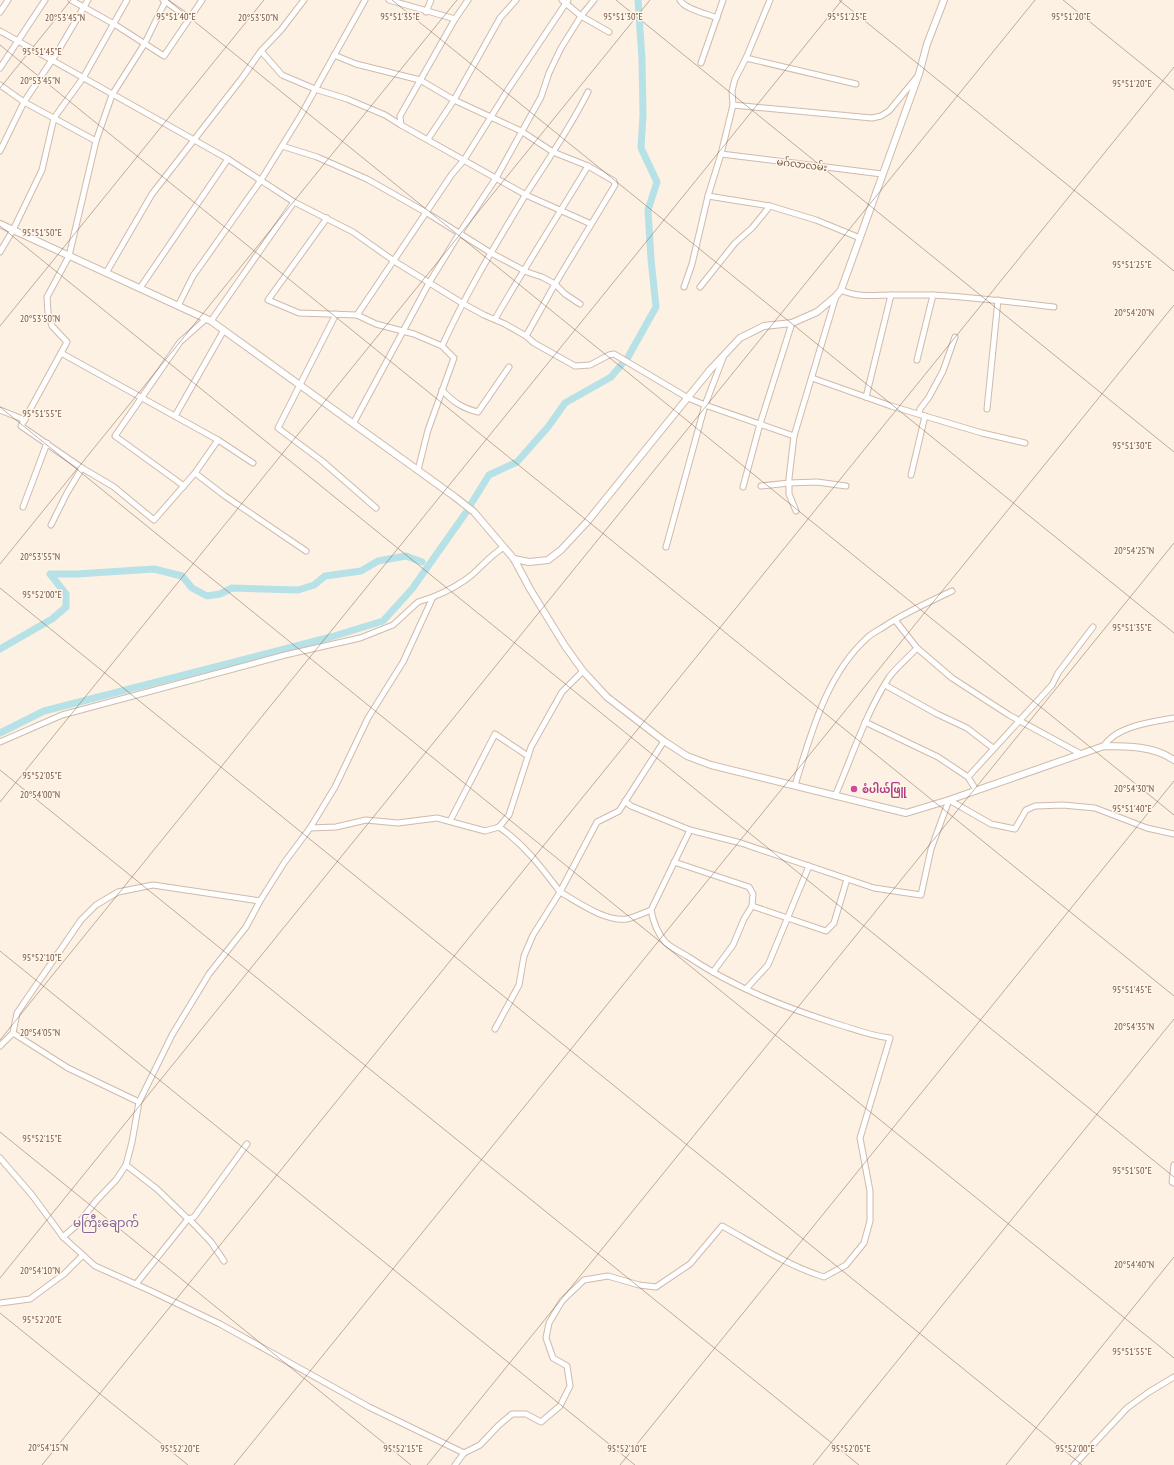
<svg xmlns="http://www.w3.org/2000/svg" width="1174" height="1465" font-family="'PT Sans Narrow','Noto Sans Myanmar',sans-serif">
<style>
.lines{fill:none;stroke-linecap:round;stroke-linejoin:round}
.canal{stroke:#b6e1e6;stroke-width:7}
.minor-casing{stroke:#d0baab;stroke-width:7}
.tertiary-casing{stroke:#d0baab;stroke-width:8}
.minor{stroke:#fff;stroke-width:5}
.tertiary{stroke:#fff;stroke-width:6}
.ticks{fill:none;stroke:#745648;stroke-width:1;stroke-opacity:0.45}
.hotel-dot{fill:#d1479c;stroke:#fff5e8;stroke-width:1.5}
.labels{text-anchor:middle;stroke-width:3;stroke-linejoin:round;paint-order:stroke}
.street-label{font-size:10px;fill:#745648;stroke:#fff5e8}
.hotel-label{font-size:10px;font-weight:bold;fill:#b23c85;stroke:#fff5e8;text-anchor:start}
.quarter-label{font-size:12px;fill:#846398;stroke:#fff5e8}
.ticks-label{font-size:10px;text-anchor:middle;fill:#745648;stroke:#fff5e8;stroke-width:3;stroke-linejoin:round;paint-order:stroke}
</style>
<rect width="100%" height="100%" fill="#fcf1e2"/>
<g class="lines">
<g class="canal">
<polyline points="471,504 489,475 517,462 548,427 565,403 611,377 628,357 656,307 651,259 648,210 657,182 641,148 643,115 642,59 638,0"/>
<polyline points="0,649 52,619 66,607 66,594 50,574 77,574 154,569 182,576 192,588 207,596 220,594 232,588 298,590 314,585 325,576 361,571 378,561 406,556 422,562"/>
<polyline points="0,733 44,711 331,637 383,621 412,589 467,511"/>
</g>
<g class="minor-casing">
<g id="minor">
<polyline points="71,0 114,24 164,56 202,0"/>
<polyline points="163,0 189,18"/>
<polyline points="389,0 455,19"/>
<polyline points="468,0 455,19 400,116 401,125 526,195 591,224"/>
<polyline points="562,0 581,16 609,32"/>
<path d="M680 0C684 9 708 14 717 18"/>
<polyline points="770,0 746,58 735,79 732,91 733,105 872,118 881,116 889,111 917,77"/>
<polyline points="0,12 8,0"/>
<polyline points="426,12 431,0"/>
<polyline points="0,31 228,159 294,202 353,232 394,261 462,303 484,315 505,324 526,336 534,343 575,366 590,365 609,355 614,354 688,398 705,405 794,436"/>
<polyline points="261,51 282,75 315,89 347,99 385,115 401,125"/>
<polyline points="334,55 356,64 420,80 454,100 521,131 553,152 588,166 614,181 615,185 555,284 526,336"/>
<polyline points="746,58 856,84"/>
<polyline points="701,63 723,0"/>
<polyline points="0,68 45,0"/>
<polyline points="0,85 24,102 96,141 69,256 47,297 48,313 52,326 67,342 21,426 82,468 114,487 154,520 195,473 218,440"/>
<polyline points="428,139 454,100 500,18 516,0"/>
<polyline points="96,141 112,95 145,43 166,0"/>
<polyline points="282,146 317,157 367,179 427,213 491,253 527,272 542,277 555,284 565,294 580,304"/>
<polyline points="0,151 24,102 58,51 88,0"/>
<polyline points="721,154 882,174"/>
<polyline points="708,196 770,206 816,220 860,238"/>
<polyline points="327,218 268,300 299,313 357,315 376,324 414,334 442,346 454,358 428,430 418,470"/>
<polyline points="0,252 13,230 42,170 54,118 83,78 127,0"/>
<polyline points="106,273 152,194 242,78 261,51 281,30 304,0"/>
<polyline points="684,287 692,264 708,196 721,154 733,105"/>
<polyline points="700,287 735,243 752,228 770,206"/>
<polyline points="140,288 228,159"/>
<path d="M841 290C858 298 875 295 892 295 905 295 919 295 932 295 973 297 1013 302 1054 307"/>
<polyline points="178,306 193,276 261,180 301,115 365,0"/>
<polyline points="336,314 278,428 322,461 376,508"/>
<polyline points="357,315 452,174 464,160 509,88 568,0"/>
<path d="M495 319C525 267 557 217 588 166"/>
<polyline points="211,321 294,202"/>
<path d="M442 346C466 293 496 244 526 194 548 160 570 128 588 92"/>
<polyline points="61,353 218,440 253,463"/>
<polyline points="917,360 933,295"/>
<polyline points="812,378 891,406 982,433 1025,443"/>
<path d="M442 390C453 402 462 408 478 412L509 367"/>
<polyline points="866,397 891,295"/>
<polyline points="987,409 998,300"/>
<polyline points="0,410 25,420"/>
<polyline points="919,414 920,409 929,397 943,371 955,337"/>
<polyline points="175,416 224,330"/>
<polyline points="353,424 429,283 459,234 496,178 541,97 549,73 561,48 581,16 594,0"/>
<polyline points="195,473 225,496 306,551"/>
<polyline points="911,475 925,416"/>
<polyline points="184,486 115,436 180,342 206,319"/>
<polyline points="761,486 789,483 817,482 846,486"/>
<polyline points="743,487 760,424 792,323"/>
<polyline points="23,507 47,443"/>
<polyline points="796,511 789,494 789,478 794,436 836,296"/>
<polyline points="51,525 67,493 82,468"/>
<polyline points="666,547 705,405 723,358"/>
<polyline points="895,620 917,648 952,678 1009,715 1081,754"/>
<polyline points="885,685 937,714 967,728 993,748"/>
<polyline points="865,722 938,757 968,777"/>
<polyline points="0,742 62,715 285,655 360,638 393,625 418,602 433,597"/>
<path d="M1104 746C1116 726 1152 722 1174 718"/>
<path d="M795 785C811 734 826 675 867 638 872 633 879 630 885 626 906 612 929 602 952 591"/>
<polyline points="976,790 968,777 1052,685 1058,673 1093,627"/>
<path d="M835 796C852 757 865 715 888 679 895 668 908 658 917 648"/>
<polyline points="625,801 631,806 690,830 741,843 874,888 921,895 931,849 949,800 991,824 1015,829 1026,810 1035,806 1063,805 1095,808 1147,828 1174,834"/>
<polyline points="450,821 495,734 528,756"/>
<path d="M499 827C524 844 542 868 560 892L597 822 619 811 664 741"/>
<polyline points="310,828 336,827 366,820 398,823 437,818 485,831 499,827 509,815 531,747 562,692 583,671"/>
<polyline points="674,862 749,887 753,894 752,906"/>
<polyline points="651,910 690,830"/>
<polyline points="713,972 733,945 744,919 752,906 826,931 834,923 847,879"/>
<polyline points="746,989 768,965 809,866"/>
<polyline points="13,1033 17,1013 81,920 96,905 118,892 153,885 260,901"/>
<polyline points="0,1046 13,1033 68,1068 139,1102"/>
<polyline points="0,1158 32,1195 63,1237 95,1266 151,1291 220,1324 369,1407 464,1453 455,1465"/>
<polyline points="126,1165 157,1189 188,1219"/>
<polyline points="1174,1165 1172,1182 1174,1183"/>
<polyline points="190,1220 211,1242 224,1261"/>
<path d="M63 1237 78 1224 96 1201 116 1180 126 1165 132 1142 139 1102 172 1035 209 974 246 927 260 901 284 863 310 828 335 787 368 718 403 662 433 597C448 591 461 584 473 574 484 564 491 555 504 547"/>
<polyline points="136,1284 188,1219 194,1217 247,1144"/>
<polyline points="0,1303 30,1299 64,1274 83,1255"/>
<path d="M464 1453 480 1445 499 1425 512 1414H526L541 1422 560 1406 570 1386 567 1366 553 1358 546 1338 549 1323 562 1301 584 1280 608 1276 639 1285 656 1287 690 1264 722 1226C755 1244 788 1266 824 1277L846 1265 864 1243 870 1221V1191L860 1138 890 1038C871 1036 854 1029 837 1024 784 1007 733 987 687 956 680 952 672 948 666 943 658 934 653 921 651 910 644 913 635 917 627 919 605 922 578 902 560 892L533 935 524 956 519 985 495 1029"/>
<polyline points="1074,1465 1127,1408 1149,1392 1174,1377"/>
</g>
</g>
<g class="tertiary-casing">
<g id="tertiary">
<path d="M0 224 211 321 455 497 474 512 514 559 530 589 565 646 583 671 607 697 664 741 687 756 711 765 906 813 949 800 1104 746C1127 746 1154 746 1174 760"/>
<polyline points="514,559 529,562 548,560 561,550 587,522 710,370 740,338 764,326 792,323 817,312 836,296 841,290 919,74 927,44 944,0"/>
</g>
</g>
<use href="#minor" class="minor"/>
<use href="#tertiary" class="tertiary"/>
</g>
<path class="ticks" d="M168 0 1174 815M392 0 1174 633M616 0 1174 452M839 0 1174 271M1063 0 1174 90M0 45 1174 996M0 88 71 0M0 226 1174 1177M0 326 264 0M0 407 1174 1358M0 564 457 0M0 588 1082 1465M0 770 859 1465M0 802 650 0M0 951 635 1465M0 1040 842 0M0 1132 411 1465M0 1278 1035 0M0 1313 188 1465M42 1465 1174 67M234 1465 1174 305M427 1465 1174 543M620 1465 1174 781M813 1465 1174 1019M1006 1465 1174 1257"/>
<circle class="hotel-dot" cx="854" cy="789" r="4"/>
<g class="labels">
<g class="street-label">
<text transform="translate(802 164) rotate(7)" y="4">မဂ်လာလမ်း</text>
</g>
<g class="hotel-label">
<text x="862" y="793">စံပါယ်ဖြူ</text>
</g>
<g class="quarter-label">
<text x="106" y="1227">မကြီးချောက်</text>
</g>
</g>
<g class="ticks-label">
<text x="847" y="20">95°51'25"E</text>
<text x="176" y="20">95°51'40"E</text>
<text x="400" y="20">95°51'35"E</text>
<text x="623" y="20">95°51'30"E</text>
<text x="1071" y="20">95°51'20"E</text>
<text x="258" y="21">20°53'50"N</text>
<text x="65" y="21">20°53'45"N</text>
<text x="42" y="55">95°51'45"E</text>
<text x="40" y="84">20°53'45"N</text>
<text x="1132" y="87">95°51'20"E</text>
<text x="42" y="236">95°51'50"E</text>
<text x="1132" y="268">95°51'25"E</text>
<text x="1134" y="316">20°54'20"N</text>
<text x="40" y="322">20°53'50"N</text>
<text x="42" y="417">95°51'55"E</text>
<text x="1132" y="449">95°51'30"E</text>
<text x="1134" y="554">20°54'25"N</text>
<text x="40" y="560">20°53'55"N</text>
<text x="42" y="598">95°52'00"E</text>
<text x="1132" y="631">95°51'35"E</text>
<text x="42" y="779">95°52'05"E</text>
<text x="1134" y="792">20°54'30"N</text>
<text x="40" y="798">20°54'00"N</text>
<text x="1132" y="812">95°51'40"E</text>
<text x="42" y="961">95°52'10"E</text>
<text x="1132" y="993">95°51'45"E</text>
<text x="1134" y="1030">20°54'35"N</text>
<text x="40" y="1036">20°54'05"N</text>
<text x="42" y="1142">95°52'15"E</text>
<text x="1132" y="1174">95°51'50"E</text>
<text x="1134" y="1268">20°54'40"N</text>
<text x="40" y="1274">20°54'10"N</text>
<text x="42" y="1323">95°52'20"E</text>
<text x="1132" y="1355">95°51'55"E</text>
<text x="48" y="1451">20°54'15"N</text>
<text x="180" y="1452">95°52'20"E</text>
<text x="403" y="1452">95°52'15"E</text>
<text x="627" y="1452">95°52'10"E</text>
<text x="851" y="1452">95°52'05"E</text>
<text x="1075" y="1452">95°52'00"E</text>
</g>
</svg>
